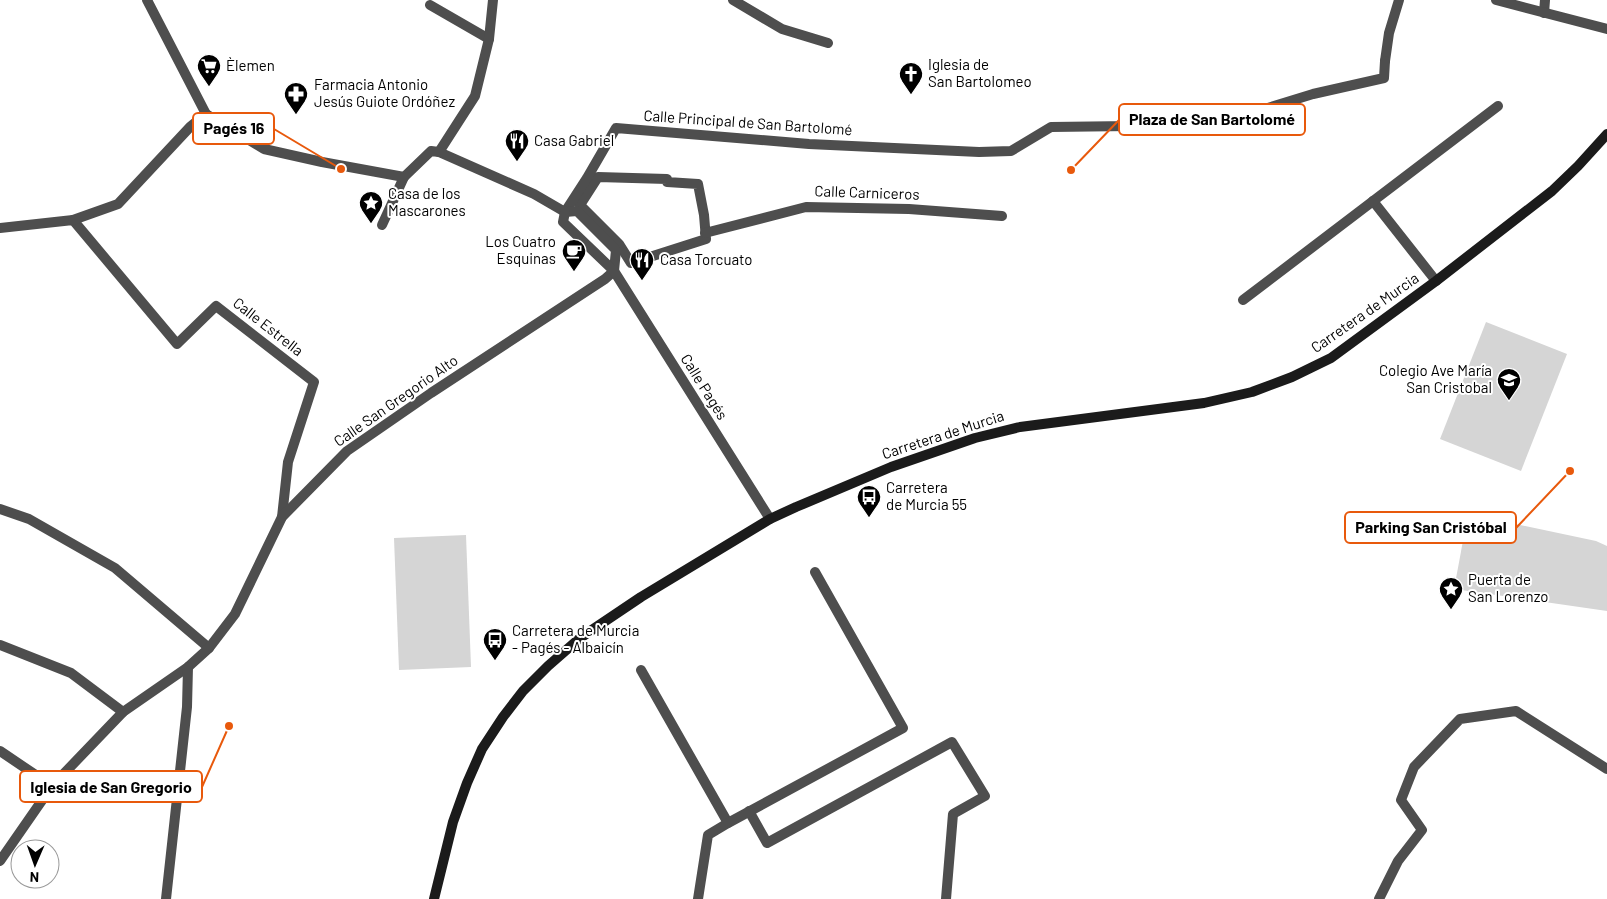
<svg xmlns="http://www.w3.org/2000/svg" width="1607" height="899" font-family="Barlow,sans-serif">
<style>
.green{fill:#d5d5d5}
.lines{fill:none;stroke-linecap:round;stroke-linejoin:round}
.pedestrian{stroke:#4e4e4e;stroke-width:10}
.minor{stroke:#4e4e4e;stroke-width:10}
.tertiary{stroke:#4e4e4e;stroke-width:10}
.secondary{stroke:#1b1b1b;stroke-width:10}
.labels{text-anchor:middle;stroke-width:4;stroke-linejoin:round;paint-order:stroke}
.poi-label{font-size:15px;fill:#000;stroke:#fff;text-anchor:start}
.street-label{font-size:15px;fill:#000;stroke:#fff}
.leader{fill:none;stroke:#e8590c;stroke-width:2}
.callout-dot{fill:#e8590c;stroke:#fff;stroke-width:2}
.callout{fill:#fff;stroke:#e8590c;stroke-width:2}
.callout-label{font-size:16px;text-anchor:middle;font-weight:bold;fill:#000}
</style>
<rect width="100%" height="100%" fill="#fff"/>
<g class="green">
<polygon points="1486,322 1567,354 1521,471 1440,439"/>
<polygon points="1468,514 1596,541 1607,546 1607,611 1454,589"/>
<polygon points="466,535 471,667 399,670 394,538"/>
</g>
<g class="lines">
<g class="pedestrian">
<polyline points="733,0 782,29 828,43"/>
<polyline points="430,5 489,39"/>
<polyline points="1544,13 1545,0"/>
<polyline points="1385,61 1389,33 1399,0"/>
<polyline points="439,152 475,96 489,39 493,0"/>
<polygon points="598,177 667,179 667,182 698,184 704,215 706,239 631,263 619,244 580,205"/>
<polyline points="382,225 404,177"/>
<polyline points="0,228 73,220 177,344 216,306 314,382 288,462 282,517"/>
<polyline points="705,233 806,207 909,209 1002,216"/>
<polyline points="0,509 29,519 115,568 209,648"/>
<polyline points="0,645 71,673 123,712"/>
<polyline points="641,670 728,823"/>
<polyline points="0,751 52,786"/>
<polyline points="749,811 767,843 952,742 985,796 953,814 946,899"/>
<polyline points="698,899 708,835 728,823 903,728 815,572"/>
<polyline points="1379,899 1398,861 1422,830 1401,800 1414,767 1460,719 1516,711 1607,769"/>
</g>
<g class="minor">
<polyline points="1496,0 1607,29"/>
<polyline points="1373,201 1436,281"/>
<polyline points="565,212 587,178 616,128 809,144 979,152 1011,151 1051,127 1130,126 1248,114 1313,94 1384,78 1385,61"/>
<polyline points="73,220 118,204 190,127 206,114"/>
<polyline points="1243,300 1498,106"/>
<polyline points="0,861 52,786 123,712 188,667 209,648 235,614 282,517 347,451 431,393 605,279 614,271"/>
<polyline points="166,899 187,707 188,667"/>
</g>
<g class="tertiary">
<polyline points="147,0 206,114 264,149 322,162 404,177 431,151 439,152 534,194 565,212 577,211 616,250 614,271"/>
<polyline points="565,212 563,222 614,271 770,519"/>
</g>
<polyline class="secondary" points="434,899 453,822 467,783 482,749 503,717 523,691 548,666 580,638 641,597 770,519 796,507 891,467 975,438 1020,427 1204,403 1252,392 1292,377 1331,358 1436,281 1552,191 1578,166 1607,134"/>
</g>
<defs>
<g id="supermarket-pin" transform="scale(1.25)"><path d="M0 17L-7.5 6A9.5 9.5 0 1 1 7.5 6Z" fill="#000" stroke="#fff"/><path d="M-6-5.5h2.5l.6 2H6L4.5 2H-2.5L-4.4-4H-6ZM-1.5 3.2a1.3 1.3 0 1 0 .1 0ZM3 3.2a1.3 1.3 0 1 0 .1 0Z" fill="#fff"/></g>
<g id="church-pin" transform="scale(1.25)"><path d="M0 17L-7.5 6A9.5 9.5 0 1 1 7.5 6Z" fill="#000" stroke="#fff"/><path d="M-1.2-6h2.4v3.5h3.3v2.4h-3.3V6h-2.4V-.1h-3.3v-2.4h3.3Z" fill="#fff"/></g>
<g id="pharmacy-pin" transform="scale(1.25)"><path d="M0 17L-7.5 6A9.5 9.5 0 1 1 7.5 6Z" fill="#000" stroke="#fff"/><path d="M-2-6h4v4h4v4h-4v4h-4v-4h-4v-4h4Z" fill="#fff"/></g>
<g id="restaurant-pin" transform="scale(1.25)"><path d="M0 17L-7.5 6A9.5 9.5 0 1 1 7.5 6Z" fill="#000" stroke="#fff"/><path d="M-5-6h1v4h1v-4h1v4h1v-4h1v5L-1.5 .5V6h-2V.5L-5-1ZM5-6V6H3V1.5H1.5Q1.5-4 5-6Z" fill="#fff"/></g>
<g id="sight-pin" transform="scale(1.25)"><path d="M0 17L-7.5 6A9.5 9.5 0 1 1 7.5 6Z" fill="#000" stroke="#fff"/><path d="M0-6L1.8-2.2L6-1.7L2.9 1.2L3.7 5.4L0 3.3L-3.7 5.4L-2.9 1.2L-6-1.7L-1.8-2.2Z" fill="#fff"/></g>
<g id="cafe-pin" transform="scale(1.25)"><path d="M0 17L-7.5 6A9.5 9.5 0 1 1 7.5 6Z" fill="#000" stroke="#fff"/><path d="M-5.5-4.5H6V0H3Q3 3.5 0 3.5H-2.5Q-5.5 3.5-5.5 0ZM3-3.2v2h1.7v-2ZM-6 4.5H4V6H-6Z" fill="#fff"/></g>
<g id="university-pin" transform="scale(1.25)"><path d="M0 17L-7.5 6A9.5 9.5 0 1 1 7.5 6Z" fill="#000" stroke="#fff"/><path d="M0-5L7-2L0 1L-7-2ZM-4 1L0 2.5L4 1V4Q0 6-4 4Z" fill="#fff"/></g>
<g id="bus-pin" transform="scale(1.25)"><path d="M0 17L-7.5 6A9.5 9.5 0 1 1 7.5 6Z" fill="#000" stroke="#fff"/><path d="M-5-6H5V4H4V6H2V4H-2V6H-4V4H-5ZM-3.5-4V0h7V-4ZM-3.5 1.2v1.5H-2V1.2ZM2 1.2v1.5H3.5V1.2Z" fill="#fff"/></g>
</defs>
<g fill-rule="evenodd">
<use href="#supermarket-pin" x="209" y="66"/>
<use href="#church-pin" x="911" y="74"/>
<use href="#pharmacy-pin" x="296" y="94"/>
<use href="#restaurant-pin" x="517" y="141"/>
<use href="#sight-pin" x="371" y="203"/>
<use href="#cafe-pin" x="574" y="251"/>
<use href="#restaurant-pin" x="642" y="260"/>
<use href="#university-pin" x="1509" y="380"/>
<use href="#bus-pin" x="869" y="497"/>
<use href="#sight-pin" x="1451" y="589"/>
<use href="#bus-pin" x="495" y="640"/>
</g>
<g class="labels">
<g class="poi-label">
<text x="928" y="70">Iglesia de<tspan x="928" dy="17">San Bartolomeo</tspan></text>
<text x="226" y="71">Èlemen</text>
<text x="314" y="90">Farmacia Antonio<tspan x="314" dy="17">Jesús Guiote Ordóñez</tspan></text>
<text x="534" y="146">Casa Gabriel</text>
<text x="388" y="199">Casa de los<tspan x="388" dy="17">Mascarones</tspan></text>
<text x="556" y="247" text-anchor="end">Los Cuatro<tspan x="556" dy="17">Esquinas</tspan></text>
<text x="660" y="265">Casa Torcuato</text>
<text x="1492" y="376" text-anchor="end">Colegio Ave María<tspan x="1492" dy="17">San Cristobal</tspan></text>
<text x="886" y="493">Carretera<tspan x="886" dy="17">de Murcia 55</tspan></text>
<text x="1468" y="585">Puerta de<tspan x="1468" dy="17">San Lorenzo</tspan></text>
<text x="512" y="636">Carretera de Murcia<tspan x="512" dy="17">- Pagés - Albaicín</tspan></text>
</g>
<g class="street-label">
<text transform="translate(748 123) rotate(4)" y="5">Calle Principal de San Bartolomé</text>
<text transform="translate(867 193) rotate(2)" y="5">Calle Carniceros</text>
<text transform="translate(1365 313) rotate(-35)" y="5">Carretera de Murcia</text>
<text transform="translate(268 327) rotate(38)" y="5">Calle Estrella</text>
<text transform="translate(704 387) rotate(58)" y="5">Calle Pagés</text>
<text transform="translate(396 401) rotate(-35)" y="5">Calle San Gregorio Alto</text>
<text transform="translate(943 435) rotate(-18)" y="5">Carretera de Murcia</text>
</g>
</g>
<path class="leader" d="M1071 170L1119 120M341 169L274 129M1570 471L1516 528M229 726L202 787"/>
<g class="callout-dot">
<circle cx="1071" cy="170" r="5"/>
<circle cx="341" cy="169" r="5"/>
<circle cx="1570" cy="471" r="5"/>
<circle cx="229" cy="726" r="5"/>
</g>
<g class="callout">
<rect x="1119" y="104" width="186" height="31" rx="5"/>
<rect x="193" y="113" width="81" height="31" rx="5"/>
<rect x="1345" y="512" width="171" height="31" rx="5"/>
<rect x="20" y="771" width="182" height="31" rx="5"/>
</g>
<g class="callout-label">
<text x="1212" y="125">Plaza de San Bartolomé</text>
<text x="234" y="134">Pagés 16</text>
<text x="1431" y="533">Parking San Cristóbal</text>
<text x="111" y="793">Iglesia de San Gregorio</text>
</g>
<g transform="translate(35 864) rotate(182)"><circle r="24" fill="#ffffff" stroke="#999999"/>
<path d="M0-4L9 19L0 12L-9 19Z" fill="#000000"/>
<text y="-8" font-size="14" font-weight="bold" text-anchor="middle" fill="#000000">N</text>
</g>
</svg>
